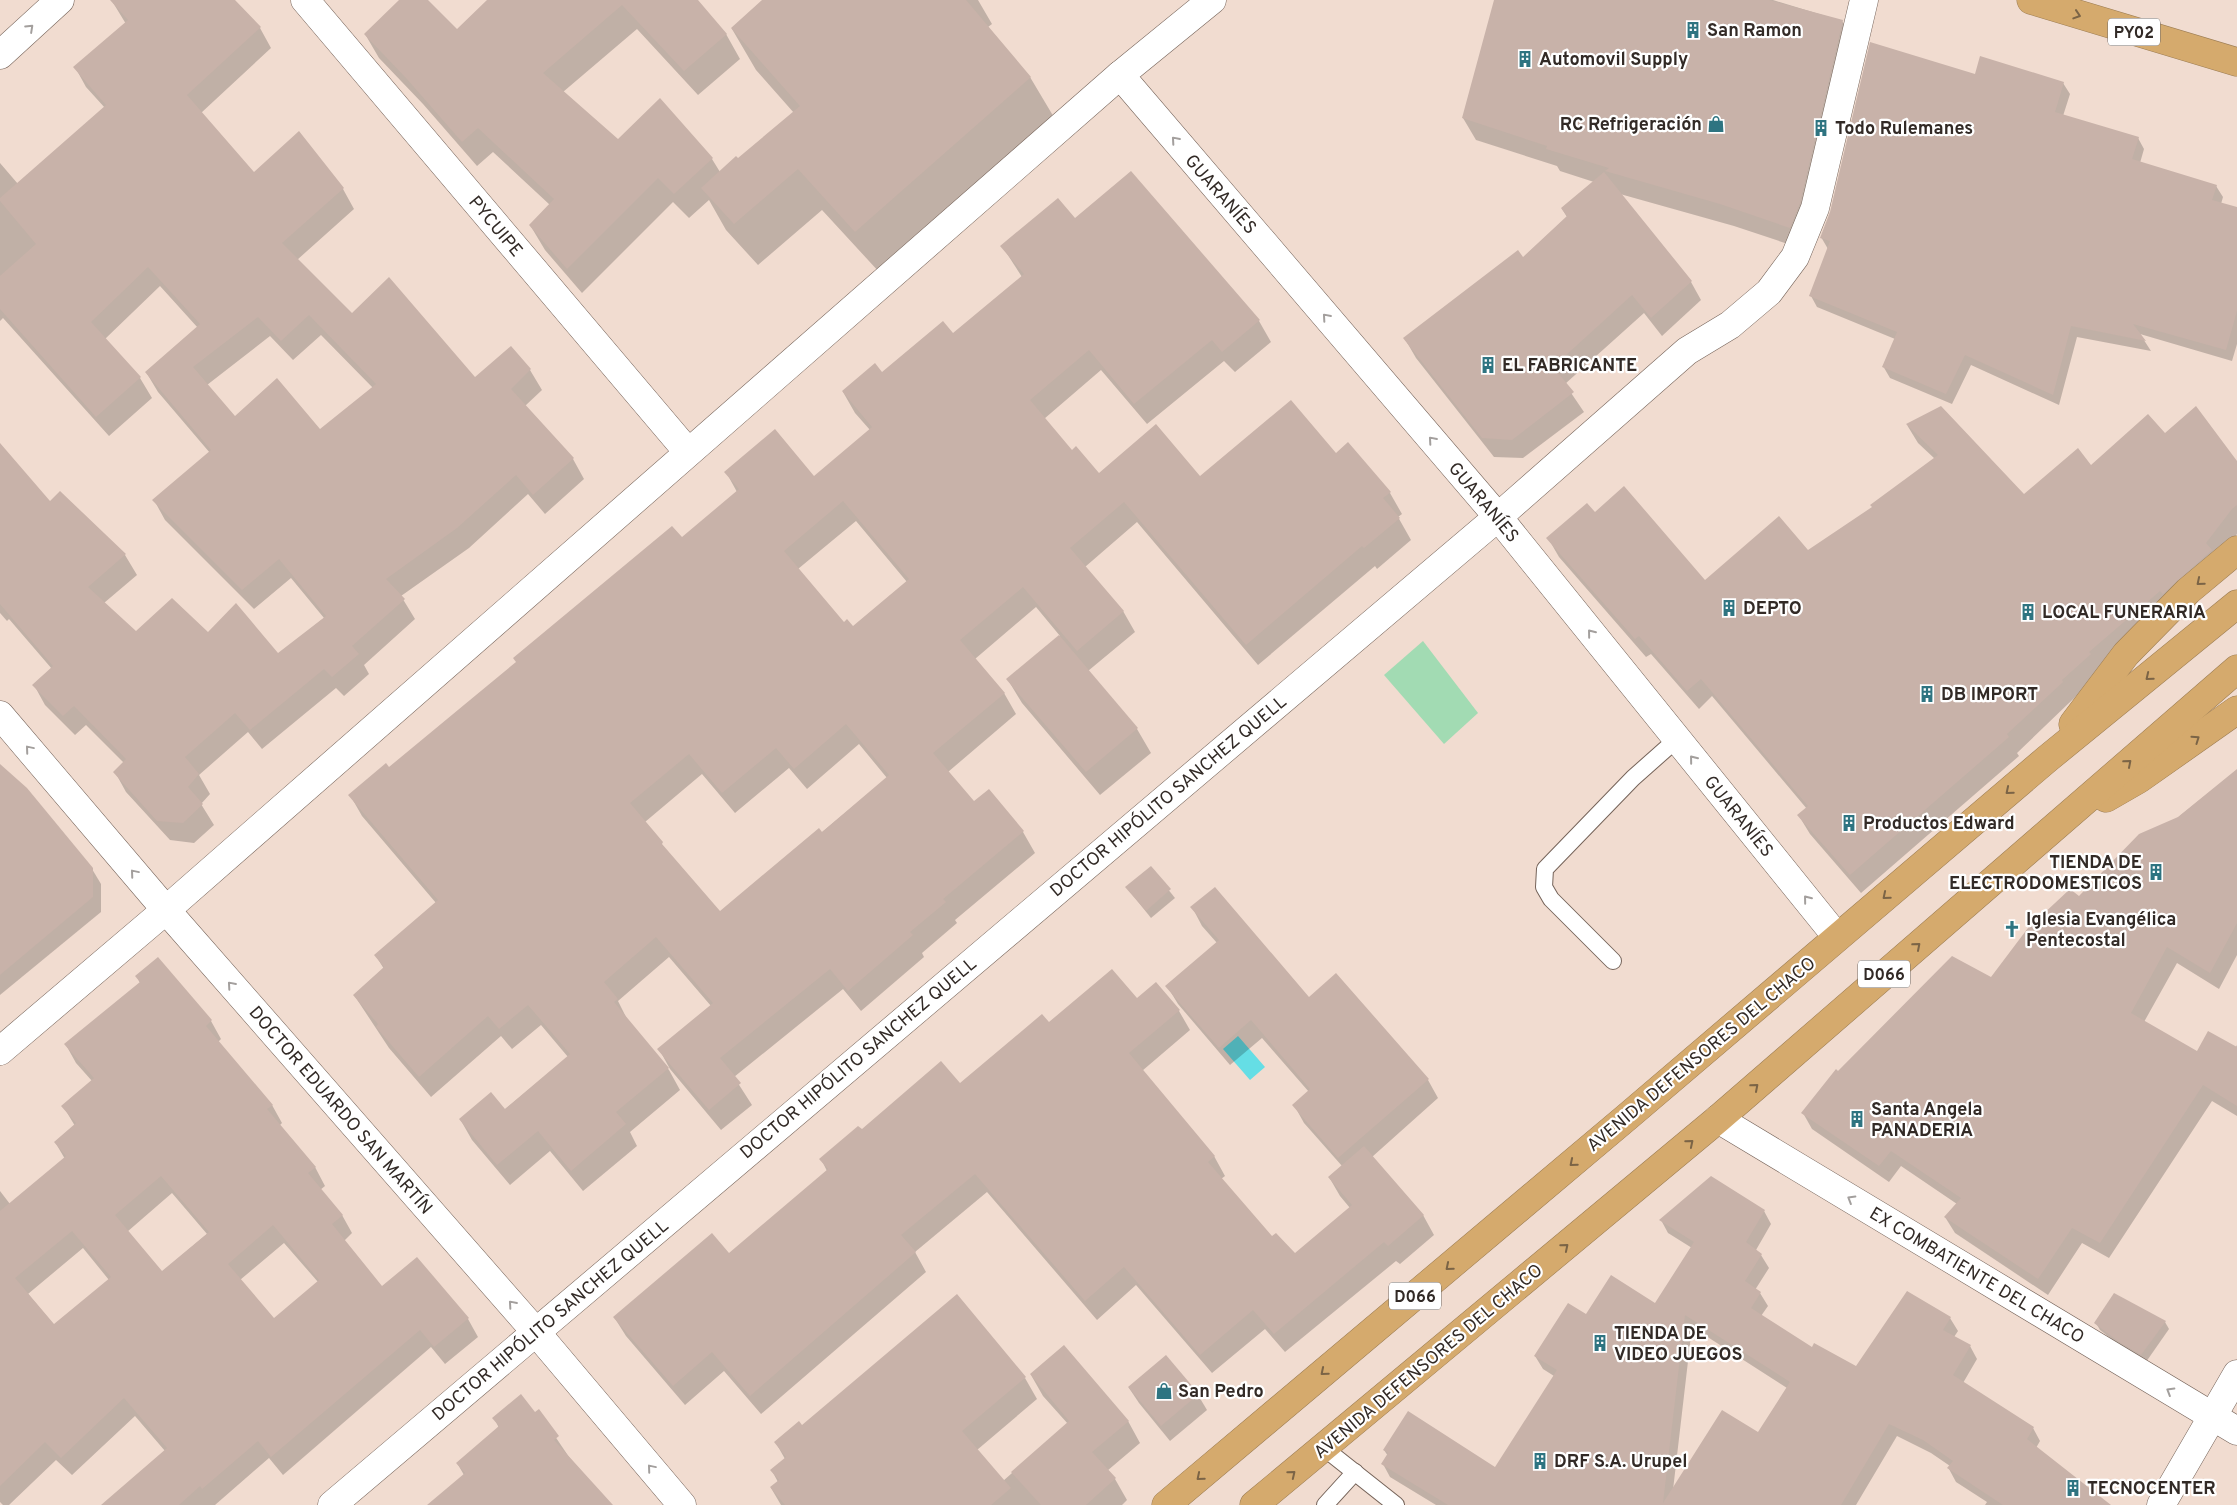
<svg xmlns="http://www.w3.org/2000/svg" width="2237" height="1505" font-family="Overpass,sans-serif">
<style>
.green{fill:#a2dbb3}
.water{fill:#65dee5}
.shadow{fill:#0003;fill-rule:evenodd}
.building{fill:#c8b2a9;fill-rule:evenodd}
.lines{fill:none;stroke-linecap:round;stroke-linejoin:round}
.lane-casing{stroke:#756359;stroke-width:18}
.street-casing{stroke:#756359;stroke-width:29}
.secondary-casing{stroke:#756359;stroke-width:29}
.highway-casing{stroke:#9c7d54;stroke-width:29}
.lane{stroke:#fff;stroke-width:16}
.street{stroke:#fff;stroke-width:28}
.secondary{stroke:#fff;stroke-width:28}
.highway{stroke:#d5aa6d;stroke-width:28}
.oneway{stroke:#7b6446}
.oneway2{stroke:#a39f9d}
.labels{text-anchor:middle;stroke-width:4.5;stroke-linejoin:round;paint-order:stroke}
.shield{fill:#fff;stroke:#706a67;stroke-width:1}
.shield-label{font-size:16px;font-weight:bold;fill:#322a26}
.poi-label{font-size:18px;font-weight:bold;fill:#322a26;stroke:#fff;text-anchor:start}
.street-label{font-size:18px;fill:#322a26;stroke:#fff}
</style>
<rect width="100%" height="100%" fill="#f1dcd0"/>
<polygon class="green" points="1423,641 1478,713 1444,744 1384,675"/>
<polygon class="water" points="1238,1036 1265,1067 1250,1080 1223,1049"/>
<g class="shadow">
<path d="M113 0H234L260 28 271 48 201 113 254 174 343 189 354 209 297 260 352 315 475 379 511 348 530 370 542 390 525 406 573 459 584 479 545 514 528 494 469 548 401 596 415 619 364 665 369 674 344 696 336 688 262 749 248 732 199 775 210 794 201 804 214 825 194 843 170 840 126 792 115 772 124 763 86 725 75 735 45 705 34 685 52 669 9 619 7 621 0 613V448L50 503 60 493 125 555 137 575 104 603 136 633H208L278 655 324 618 291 578 254 609 165 520 154 500 210 453 158 392 146 372 198 328 160 286 105 339 140 378 152 398 109 436 3 318 0 321V163L18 184 105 108 86 87 75 67 126 24 112 1ZM321 335 373 388 320 431 235 417 207 385 270 336 293 360Z"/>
<polygon points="401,0 426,0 457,31 489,0 696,0 726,34 740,59 698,95 637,29 563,92 618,141 660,100 712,159 720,172 738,160 794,113 756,70 732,29 764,0 978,0 992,24 988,27 1030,77 1055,119 880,273 822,210 758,265 726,230 709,200 689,218 673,202 582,293 545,250 530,225 550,205 493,152 477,166 423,104 379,58 365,34"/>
<polygon points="1495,0 1773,0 1842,21 1855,43 1803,249 1734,226 1620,194 1691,282 1701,300 1662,336 1644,313 1565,384 1584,412 1523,458 1494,457 1416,358 1405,339 1523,258 1567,217 1562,209 1594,182 1560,171 1557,166 1476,140 1463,118"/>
<polygon points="1975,76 2063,83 2070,94 2063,116 2138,138 2144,149 2140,163 2216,186 2223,197 2221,204 2237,208 2237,344 2232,361 2140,334 2151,351 2077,337 2059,405 1971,365 1952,404 1890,378 1883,366 1895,339 1817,307 1811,296 1828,249 1821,237"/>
<path d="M1075 220 1259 321 1271 342 1235 372 1224 361 1147 424 1101 370 1044 419 1071 451 1099 475 1200 478 1336 455 1390 493 1402 514 1398 517 1411 540 1377 569 1375 566 1258 665 1137 522 1085 567 1123 611 1135 632 1088 671 1137 729 1151 753 1100 795 1022 703 1008 680 1060 636 1036 607 975 659 1004 693 1016 714 948 772 974 803 989 791 1023 832 1035 853 955 920 957 923 922 953 924 957 861 1011 843 989 734 1077 752 1105 721 1130 670 1069 659 1049 711 1006 669 957 618 1001 628 1021 669 1070 680 1090 630 1132 637 1146 583 1191 550 1151 510 1185 472 1140 460 1119 504 1110 568 1057 541 1025 512 1049 501 1036 431 1097 389 1048 354 995 384 969 376 956 436 903 362 816 350 795 389 768 682 539 737 492 726 472 814 478 870 430 855 413 843 392 882 374 953 335 1022 277 1002 246ZM856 521 907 582 853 628 844 624 798 569ZM859 744 887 778 821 833 720 913 668 853 645 822 702 774 735 813 789 768 807 789Z"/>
<polygon points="1907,425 2024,495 2164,434 2237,463 2237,534 2217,561 2017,753 2019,756 1861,893 1810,834 1799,816 1807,809 1712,696 1699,709 1651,654 1646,657 1559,557 1548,538 1595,514 1705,582 1808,552 1873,508 1935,459 1918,443"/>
<polygon points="0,766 92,869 101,884 101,912 0,995"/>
<polygon points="2237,770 2237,955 2219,989 2177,963 2144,1022 2197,1053 2236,1047 2237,1045 2237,1116 2212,1101 2109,1258 2082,1243 2048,1295 1955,1233 1945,1217 1957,1204 1901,1166 1889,1182 1812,1129 1803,1113 1838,1073 1991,979 2040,919 2079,897"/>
<polygon points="1151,868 1175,898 1151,918 1127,888"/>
<polygon points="1192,907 1308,998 1428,1080 1438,1098 1372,1157 1423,1215 1434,1235 1400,1264 1396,1261 1285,1352 1265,1329 1212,1373 1136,1285 1097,1320 987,1192 915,1252 926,1272 761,1414 724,1371 685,1405 626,1336 614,1317 729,1255 827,1171 821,1159 861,1131 960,1085 1049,1024 1137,1000 1179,1011 1190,1030 1142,1071 1214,1156 1225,1176 1221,1179 1272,1238 1294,1255 1350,1208 1340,1196 1329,1177 1342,1166 1304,1123 1294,1105 1309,1092 1262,1038 1230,1065 1178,1004 1167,986 1217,943 1202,926"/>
<path d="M137 977 211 1021 221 1039 218 1042 272 1105 282 1123 279 1126 315 1167 325 1186 320 1190 342 1215 352 1233 344 1241 382 1288 468 1319 478 1337 445 1364 431 1347 283 1475 269 1458 215 1505H103L165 1451 135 1416 72 1475 56 1460 9 1505H3L0 1502V1191L10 1204 65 1159 55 1142 75 1126 63 1106 92 1081 76 1063 66 1045 140 983ZM172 1193 207 1234 162 1272 127 1232ZM284 1243 318 1282 273 1320 240 1280ZM83 1248 109 1280 54 1325 28 1294Z"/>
<path d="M1764 1211 1771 1224 1756 1250 1761 1255 1769 1268 1755 1290 1760 1293 1768 1306 1761 1316 1812 1349 1857 1368 1950 1318 1958 1331 1954 1337 1970 1346 1977 1359 1963 1383 2033 1428 2040 1441 2036 1448 2109 1505H1985L1987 1502 1956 1482 1949 1469 1950 1466 1931 1453 1897 1436 1856 1505H1436L1390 1477 1383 1464 1388 1456 1384 1450 1496 1469 1554 1376 1543 1369 1535 1356 1587 1316 1656 1305 1692 1248 1668 1233 1661 1220ZM1692 1327 1787 1388 1758 1434 1673 1490Z"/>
<polygon points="2165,1322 2169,1329 2146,1362 2124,1349 2100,1330 2096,1323"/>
<polygon points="1031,1375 1128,1421 1140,1443 1107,1471 1115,1479 1127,1500 1122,1505 781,1505 771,1488 778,1482 772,1471 785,1459 776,1443 802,1426 1025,1378 1037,1399 977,1450 1003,1481 1068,1424 1043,1396"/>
<polygon points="1129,1388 1198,1395 1207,1410 1170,1441 1139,1403"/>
<polygon points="538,1411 569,1457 611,1505 429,1505 464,1475 457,1463 499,1428 494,1418 535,1413"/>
</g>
<g class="building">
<path d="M110 0H235L261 27 187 95 254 172 299 131 344 188 282 243 352 313 389 277 475 377 511 346 531 369 511 389 574 458 533 495 516 475 457 528 386 579 405 599 352 646 359 654 332 677 324 669 250 730 235 713 185 757 199 774 188 787 203 804 183 823 157 821 113 772 126 759 74 706 63 716 32 685 53 666 0 604V443L50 501 60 491 126 554 88 587 136 631 172 598 208 632 236 603 278 653 326 616 279 559 242 590 152 500 211 450 145 372 200 324 148 267 91 322 141 377 96 417 0 309V276L36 244 0 201V198L106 105 73 67 128 20ZM309 315 376 384 320 429 277 378 235 416 193 367 258 317 281 341Z"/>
<polygon points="399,0 428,0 457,29 487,0 698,0 727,34 684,71 622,5 543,73 618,139 660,98 713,158 674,194 658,178 567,269 529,225 554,199 478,128 462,142 407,79 364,34"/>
<polygon points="762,0 966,0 1031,77 855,232 798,169 734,224 701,188 736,156 738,158 800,106 731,28"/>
<polygon points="1494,0 1769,0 1843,20 1800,203 1790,228 1720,204 1605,171 1609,168 1546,149 1547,146 1462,118"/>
<polygon points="1870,42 1975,74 1980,56 2064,82 2055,112 2139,137 2132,159 2217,185 2212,200 2237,207 2237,311 2226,350 2133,324 2146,341 2071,326 2053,395 1965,355 1946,394 1882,367 1897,332 1809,296 1830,241 1820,238 1830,212"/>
<path d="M1131 171 1260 320 1222 352 1212 340 1134 404 1089 350 1030 400 1072 450 1076 446 1099 473 1156 424 1200 476 1291 400 1336 453 1348 442 1391 492 1383 498 1400 518 1364 548 1362 546 1246 645 1124 502 1070 548 1124 611 1077 651 1023 587 960 640 1005 693 933 753 974 801 989 789 1024 831 943 899 946 902 910 932 913 935 848 991 830 969 720 1058 741 1083 709 1110 657 1049 713 1003 656 937 604 982 618 999 614 1002 669 1068 616 1112 626 1124 571 1171 538 1131 497 1165 459 1119 491 1092 505 1109 570 1054 528 1005 499 1029 488 1016 419 1077 376 1027 378 1024 353 995 384 967 374 955 438 900 348 795 386 763 389 767 470 700 516 662 513 658 672 526 682 537 739 489 724 472 775 429 814 476 872 427 842 391 875 363 882 372 943 321 953 333 1024 274 1000 246 1058 198 1075 218ZM843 501 909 579 853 626 847 619 844 622 784 551ZM846 724 889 775 822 832 819 828 720 911 662 844 663 842 630 803 689 754 722 793 776 748 794 769Z"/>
<polygon points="1604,172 1692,281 1651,318 1632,295 1553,367 1574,392 1512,440 1482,438 1403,338 1518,250 1523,257 1567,216 1561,208"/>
<polygon points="1941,406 2024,494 2078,448 2091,465 2148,414 2165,433 2196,406 2237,461 2237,505 2232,509 2206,543 2212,550 2163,594 2160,591 2089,652 2091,654 2062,680 2063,682 2007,734 2009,737 1850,875 1797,815 1808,806 1701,679 1687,691 1639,636 1635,639 1546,538 1587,503 1595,512 1624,486 1705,580 1779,516 1808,550 1872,507 1870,505 1938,455 1906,424"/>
<polygon points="1059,635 1138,728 1086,772 1006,679"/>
<polygon points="0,764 27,788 93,868 93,897 0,975"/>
<polygon points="2237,769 2237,923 2210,973 2167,947 2131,1013 2197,1051 2208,1031 2237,1047 2237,1106 2203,1085 2100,1243 2072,1228 2038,1279 1944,1217 1961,1198 1891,1151 1879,1166 1801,1113 1836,1069 1838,1071 1952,956 1991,977 2037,916 2040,917 2070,889 2079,896 2139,834 2178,817"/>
<polygon points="1151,866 1171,889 1146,911 1125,887"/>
<polygon points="1215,887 1309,997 1336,973 1429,1079 1338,1158 1292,1105 1310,1089 1251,1020 1219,1048 1165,986 1219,940 1190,907"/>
<path d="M158 957 212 1020 206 1026 273 1105 267 1109 316 1167 308 1173 343 1215 332 1224 382 1286 417 1257 469 1318 434 1347 420 1330 271 1457 258 1441 202 1489 200 1486 179 1505H101L167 1448 124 1398 61 1458 45 1442 0 1486V1211L66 1156 54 1142 76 1123 61 1106 94 1078 64 1044 140 982 135 976ZM161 1176 209 1232 162 1271 115 1215ZM273 1225 319 1280 274 1318 228 1264ZM72 1231 111 1277 54 1324 15 1278Z"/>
<polygon points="1112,969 1137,998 1156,982 1180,1010 1129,1053 1215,1156 1208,1162 1272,1236 1276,1233 1295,1253 1352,1205 1328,1177 1364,1146 1424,1215 1388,1246 1384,1242 1274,1334 1253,1310 1200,1355 1124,1267 1085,1301 975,1174 901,1235 916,1252 750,1396 712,1352 673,1386 613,1317 712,1233 729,1253 828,1169 819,1159 858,1126 862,1129 941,1061 960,1083 1042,1014 1049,1022"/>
<path d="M1711 1176 1765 1210 1746 1242 1762 1254 1745 1281 1761 1292 1751 1308 1812 1347 1814 1343 1856 1366 1907 1291 1951 1317 1943 1330 1971 1345 1953 1375 2034 1427 2027 1439 2111 1505H2003L1947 1468 1953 1461 1923 1440 1889 1424 1841 1505H1448L1381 1464 1388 1453 1383 1450 1408 1411 1495 1467 1557 1370 1534 1356 1568 1303 1586 1314 1611 1275 1655 1303 1694 1242 1659 1220ZM1685 1315 1790 1382 1758 1432 1722 1410 1663 1503Z"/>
<polygon points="2114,1293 2166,1321 2141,1355 2119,1342 2094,1323"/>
<polygon points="957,1294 1026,1377 962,1431 1011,1488 991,1505 785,1505 770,1487 779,1480 770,1470 786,1457 774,1442 799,1421 802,1425"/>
<polygon points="1064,1345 1129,1421 1092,1452 1116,1478 1086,1505 1041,1505 1011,1472 1069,1421 1030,1374"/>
<polygon points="1166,1355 1199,1394 1161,1426 1128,1387"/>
<polygon points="521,1394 535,1412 539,1409 559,1436 554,1440 613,1505 427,1505 465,1473 456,1463 499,1426 492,1418"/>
</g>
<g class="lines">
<g class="lane-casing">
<g id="lane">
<polyline points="1613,961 1551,899 1544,887 1545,869 1633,778 1677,739"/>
<polyline points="1324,1448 1396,1505"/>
<polyline points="1325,1505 1355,1472"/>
</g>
</g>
<g class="street-casing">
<g id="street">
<polyline points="305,0 688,452"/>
<polyline points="0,1051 166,910 1120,75"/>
<polyline points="332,1505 1498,517 1687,351 1730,325 1769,292 1795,257 1815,208 1864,0"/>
</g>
</g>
<g class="secondary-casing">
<g id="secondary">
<polyline points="1212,0 1120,75 1498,517 1837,937"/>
<polyline points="0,55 60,0"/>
<polyline points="0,715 166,910 535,1331 682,1505"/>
<polyline points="1718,1119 2237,1431"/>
<polyline points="2161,1505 2237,1374"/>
</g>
</g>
<g class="highway-casing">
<g id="highway">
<polyline points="2031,0 2237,62"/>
<polyline points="2073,724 2126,654 2188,591 2237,550"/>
<polyline points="2106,798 2139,779 2237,710"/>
<polyline points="1166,1505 1627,1117 2047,759 2237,604"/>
<polyline points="1254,1505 1718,1119 2237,669"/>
</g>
</g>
<use href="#lane" class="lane"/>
<use href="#street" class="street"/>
<use href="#secondary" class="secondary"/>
<use href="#highway" class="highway"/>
</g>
<defs><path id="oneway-chevron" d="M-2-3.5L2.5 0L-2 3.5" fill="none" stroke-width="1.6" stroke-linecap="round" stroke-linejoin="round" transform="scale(1.25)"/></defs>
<g class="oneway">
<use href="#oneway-chevron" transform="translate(2077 15) rotate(18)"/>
<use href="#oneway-chevron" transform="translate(2200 582) rotate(140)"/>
<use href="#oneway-chevron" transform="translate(2149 677) rotate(141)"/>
<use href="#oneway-chevron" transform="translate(2196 739) rotate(-35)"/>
<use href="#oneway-chevron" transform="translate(2128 763) rotate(-41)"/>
<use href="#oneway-chevron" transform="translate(2009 791) rotate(140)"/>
<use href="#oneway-chevron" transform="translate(1886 896) rotate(140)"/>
<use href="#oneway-chevron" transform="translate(1917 946) rotate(-41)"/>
<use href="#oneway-chevron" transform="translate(1755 1087) rotate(-41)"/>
<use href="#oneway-chevron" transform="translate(1690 1143) rotate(-40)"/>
<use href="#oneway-chevron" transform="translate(1573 1163) rotate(140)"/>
<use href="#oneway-chevron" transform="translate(1565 1247) rotate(-40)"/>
<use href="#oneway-chevron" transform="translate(1449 1267) rotate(140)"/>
<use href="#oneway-chevron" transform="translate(1324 1372) rotate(140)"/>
<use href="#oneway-chevron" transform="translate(1292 1474) rotate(-39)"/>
<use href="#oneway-chevron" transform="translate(1200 1477) rotate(140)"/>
</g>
<g class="oneway2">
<use href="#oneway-chevron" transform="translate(30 28) rotate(-43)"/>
<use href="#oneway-chevron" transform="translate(1175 140) rotate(-131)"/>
<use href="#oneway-chevron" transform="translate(1326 317) rotate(-131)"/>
<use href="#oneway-chevron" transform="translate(1432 440) rotate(-131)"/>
<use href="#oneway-chevron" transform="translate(1591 633) rotate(-129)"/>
<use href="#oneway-chevron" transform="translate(29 749) rotate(-130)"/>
<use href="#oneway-chevron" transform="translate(1693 759) rotate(-129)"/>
<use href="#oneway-chevron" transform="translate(134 873) rotate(-130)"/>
<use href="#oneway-chevron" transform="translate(1807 899) rotate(-129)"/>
<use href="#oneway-chevron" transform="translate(231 985) rotate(-131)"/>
<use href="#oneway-chevron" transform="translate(1851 1199) rotate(-149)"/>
<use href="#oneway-chevron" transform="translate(512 1304) rotate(-131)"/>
<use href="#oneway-chevron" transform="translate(2170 1391) rotate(-149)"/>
<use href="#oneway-chevron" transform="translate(651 1468) rotate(-130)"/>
</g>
<defs>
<g id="building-bare" transform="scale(1.35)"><path d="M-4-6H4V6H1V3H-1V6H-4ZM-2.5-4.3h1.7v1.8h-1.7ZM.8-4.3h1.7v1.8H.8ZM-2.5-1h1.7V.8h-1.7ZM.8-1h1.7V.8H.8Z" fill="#2e7481" stroke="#fff" stroke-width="2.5" paint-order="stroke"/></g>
<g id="shop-bare" transform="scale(1.35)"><path d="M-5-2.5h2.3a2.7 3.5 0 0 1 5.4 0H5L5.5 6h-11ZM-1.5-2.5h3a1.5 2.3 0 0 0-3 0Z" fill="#2e7481" stroke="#fff" stroke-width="2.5" paint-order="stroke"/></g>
<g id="church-bare" transform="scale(1.35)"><path d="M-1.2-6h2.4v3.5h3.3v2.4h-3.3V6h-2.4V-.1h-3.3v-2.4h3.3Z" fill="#2e7481" stroke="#fff" stroke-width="2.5" paint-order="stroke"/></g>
</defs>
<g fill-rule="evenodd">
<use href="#building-bare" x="1693" y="30"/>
<use href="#building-bare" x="1525" y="59"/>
<use href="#shop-bare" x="1716" y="124"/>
<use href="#building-bare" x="1821" y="128"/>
<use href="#building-bare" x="1488" y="365"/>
<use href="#building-bare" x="1729" y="608"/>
<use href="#building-bare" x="2028" y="612"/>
<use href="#building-bare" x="1927" y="694"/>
<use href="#building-bare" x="1849" y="823"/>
<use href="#building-bare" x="2156" y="872"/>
<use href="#church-bare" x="2012" y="929"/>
<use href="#building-bare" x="1857" y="1119"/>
<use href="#building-bare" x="1600" y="1343"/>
<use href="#shop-bare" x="1164" y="1391"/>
<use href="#building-bare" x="1540" y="1461"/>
<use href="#building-bare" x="2073" y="1488"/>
</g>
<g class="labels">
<g class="shield">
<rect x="2108" y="18.5" width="52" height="27" rx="4"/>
<rect x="1858" y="960.5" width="52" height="27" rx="4"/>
<rect x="1389" y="1282.5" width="52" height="27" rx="4"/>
</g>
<g class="shield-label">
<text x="2134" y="38">PY02</text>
<text x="1884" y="980">D066</text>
<text x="1415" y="1302">D066</text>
</g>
<g class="poi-label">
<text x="1707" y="36">San Ramon</text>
<text x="1539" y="65">Automovil Supply</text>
<text x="1702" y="130" text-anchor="end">RC Refrigeración</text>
<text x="1835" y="134">Todo Rulemanes</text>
<text x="1502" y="371">EL FABRICANTE</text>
<text x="1743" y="614">DEPTO</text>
<text x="2042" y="618">LOCAL FUNERARIA</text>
<text x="1941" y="700">DB IMPORT</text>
<text x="1863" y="829">Productos Edward</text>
<text x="2142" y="868" text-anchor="end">TIENDA DE<tspan x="2142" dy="21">ELECTRODOMESTICOS</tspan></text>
<text x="2026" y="925">Iglesia Evangélica<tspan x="2026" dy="21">Pentecostal</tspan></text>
<text x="1871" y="1115">Santa Angela<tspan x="1871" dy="21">PANADERIA</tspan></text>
<text x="1614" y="1339">TIENDA DE<tspan x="1614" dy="21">VIDEO JUEGOS</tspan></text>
<text x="1178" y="1397">San Pedro</text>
<text x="1554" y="1467">DRF S.A. Urupel</text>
<text x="2087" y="1494">TECNOCENTER</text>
</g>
<g class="street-label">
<text transform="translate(1221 194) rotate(49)" y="6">GUARANÍES</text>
<text transform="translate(496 226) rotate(50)" y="6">PYCUIPE</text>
<text transform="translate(1484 502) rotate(50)" y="6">GUARANÍES</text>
<text transform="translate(1168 796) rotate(-40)" y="6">DOCTOR HIPÓLITO SANCHEZ QUELL</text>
<text transform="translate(1739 816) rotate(51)" y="6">GUARANÍES</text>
<text transform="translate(1701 1054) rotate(-40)" y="6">AVENIDA DEFENSORES DEL CHACO</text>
<text transform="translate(858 1058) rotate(-40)" y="6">DOCTOR HIPÓLITO SANCHEZ QUELL</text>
<text transform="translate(341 1110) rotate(49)" y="6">DOCTOR EDUARDO SAN MARTÍN</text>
<text transform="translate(1977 1275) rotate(31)" y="6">EX COMBATIENTE DEL CHACO</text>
<text transform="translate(550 1320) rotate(-40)" y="6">DOCTOR HIPÓLITO SANCHEZ QUELL</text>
<text transform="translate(1428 1361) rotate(-40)" y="6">AVENIDA DEFENSORES DEL CHACO</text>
</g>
</g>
</svg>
